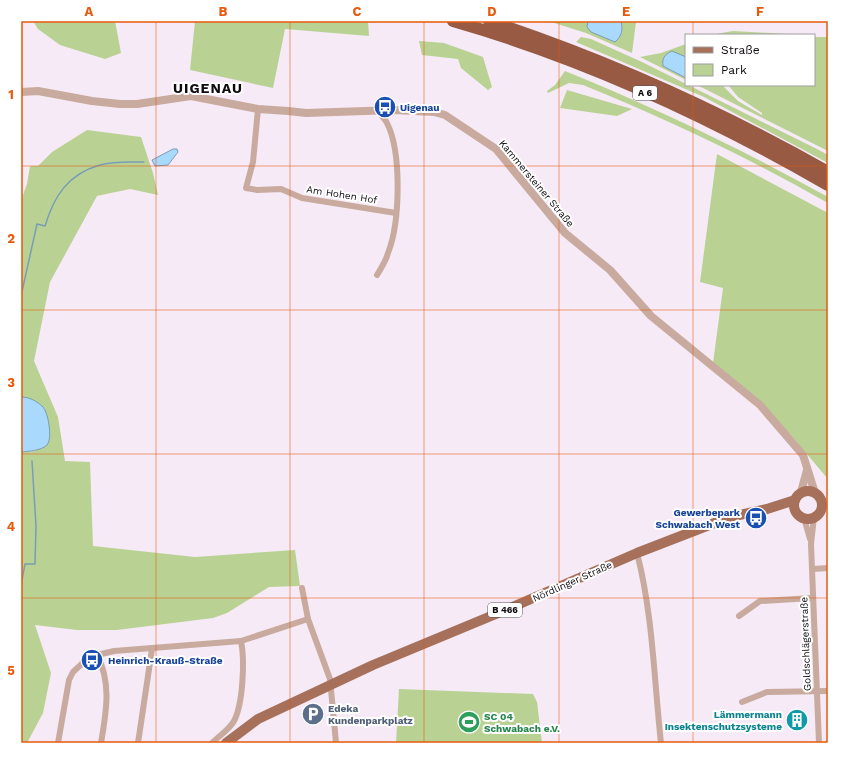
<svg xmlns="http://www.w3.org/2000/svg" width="849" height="764" font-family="'Work Sans',sans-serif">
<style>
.green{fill:#b9d293}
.water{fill:#a9dafe;stroke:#7b9cb6}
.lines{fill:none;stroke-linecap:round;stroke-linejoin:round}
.stream{stroke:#7b9cb6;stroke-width:1.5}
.minor{stroke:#c9aa9e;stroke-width:6}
.tertiary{stroke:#c9aa9e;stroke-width:8}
.primary{stroke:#a6705b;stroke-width:10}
.motorway{stroke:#985a42;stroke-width:12}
.grid{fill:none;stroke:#e8590c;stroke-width:1;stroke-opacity:0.55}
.labels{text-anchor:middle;stroke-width:4;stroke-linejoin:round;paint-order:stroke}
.shield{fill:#fff;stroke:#575457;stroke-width:1}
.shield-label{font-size:9px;font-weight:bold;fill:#0f0b0f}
.transit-label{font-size:10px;font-weight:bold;fill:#164399;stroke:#fff;text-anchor:start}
.street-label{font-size:10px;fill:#0f0b0f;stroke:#fff}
.service-label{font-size:10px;font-weight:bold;fill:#4e5e75;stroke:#fff;text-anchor:start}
.culture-label{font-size:10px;font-weight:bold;fill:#0d838f;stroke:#fff;text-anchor:end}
.leisure-label{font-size:10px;font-weight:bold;fill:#27864d;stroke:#fff;text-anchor:start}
.district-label{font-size:14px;font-weight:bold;letter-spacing:1px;fill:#0f0b0f;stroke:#fff}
.neatline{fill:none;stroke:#e8590c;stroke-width:1.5}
.grid-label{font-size:13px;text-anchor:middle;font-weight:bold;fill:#e8590c}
</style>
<rect width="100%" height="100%" fill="#f6eaf6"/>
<g class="green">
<polygon points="33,21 115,21 121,53 105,59 60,45 38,29"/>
<polygon points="195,21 368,21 369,36 285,29 273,88 190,70"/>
<polygon points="548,21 638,21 636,22 632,53 586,33"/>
<polygon points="733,31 787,34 786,35 710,35"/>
<polygon points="581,37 591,39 642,62 817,149 828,155 828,163 704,97 576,42"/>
<polygon points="814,37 828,37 828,151 697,85 722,85 738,101 762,115 762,113 738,97 728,85 814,85"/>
<polygon points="419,41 444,43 483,57 492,87 488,90 461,68 458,59 422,55"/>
<polygon points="686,44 686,80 640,57 661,53"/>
<path d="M565 71C656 108 743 150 828 197V203C749 158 667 119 583 85L569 83 548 93 547 91 555 85Z"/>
<polygon points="567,90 632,109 617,116 560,108"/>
<polygon points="87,130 141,137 153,173 158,195 130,189 97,196 50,282 34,361 58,417 65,461 90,462 93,546 195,557 295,550 300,586 269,587 227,613 213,618 117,630 77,630 35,625 51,673 43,713 27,743 21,743 21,452 36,451 23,397 21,397 21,200 27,184 30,166 38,166 52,152"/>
<polygon points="717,154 828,213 828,479 789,433 713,363 723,288 700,282"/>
<polygon points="399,689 533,694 537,702 542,743 396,743"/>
</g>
<g class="water">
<path d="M588 21H621C623 30 622 36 615 42L591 32 587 27Z"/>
<path d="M672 51 686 57V78L663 66C662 58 664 55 672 51Z"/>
<polygon points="173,149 177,149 178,152 168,165 155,166 152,160"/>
<path d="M21 397C29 397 37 401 43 407 48 412 53 439 47 445 40 451 30 451 21 452Z"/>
</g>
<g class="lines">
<g class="stream">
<path d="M21 296 37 224 45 226C54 196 68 174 100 165 113 161 130 162 144 162"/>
<polyline points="21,585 25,564 35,564 36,526 32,461"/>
</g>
<g class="minor">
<polyline points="258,109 253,162 246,188 257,190 281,189 302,198 396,213"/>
<path d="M377 275C381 268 386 261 388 253 400 223 402 153 387 123 385 119 381 115 378 111"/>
<polyline points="814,517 811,544 819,743"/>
<polyline points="804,518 810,539"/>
<path d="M637 553C653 615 654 680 661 743"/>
<polyline points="813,569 828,568"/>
<polyline points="302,588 308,619 330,679 336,743"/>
<polyline points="739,616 760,601 812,598"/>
<path d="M97 655C112 683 106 713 101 743"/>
<polyline points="742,702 767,692 828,691"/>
<polyline points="58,743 69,680 73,672 87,659 97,655 114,651 241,641 308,619"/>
<polyline points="138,743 152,649"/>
<path d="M212 743C219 736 229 730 234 721 243 704 245 660 241 641"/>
</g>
<g class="tertiary">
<polyline points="21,92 38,91 92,101 120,104 137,104 191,96 258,109 288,111 306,113 395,110 434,112 445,115 496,149 565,233 610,270 651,316 760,405 803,455 815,493"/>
<polyline points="801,492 807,470"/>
</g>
<g class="primary">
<circle cx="808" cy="505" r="14"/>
<polyline points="226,743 258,719 373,665 508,609 637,553 730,517 767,509 795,500"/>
</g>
<g class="motorway">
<path d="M453 21C582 58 712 118 828 185"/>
<path d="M489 21C607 60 720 111 828 172"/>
</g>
</g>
<path class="grid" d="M156 21V743M290 21V743M424 21V743M559 21V743M693 21V35M693 85V743M21 166H828M21 310H828M21 454H828M21 598H828"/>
<defs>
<g id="bus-disc" transform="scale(1.15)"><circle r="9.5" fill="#1a4fb4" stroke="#fff"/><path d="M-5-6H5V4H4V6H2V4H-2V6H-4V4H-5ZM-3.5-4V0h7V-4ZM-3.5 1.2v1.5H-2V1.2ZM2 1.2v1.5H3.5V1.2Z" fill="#fff"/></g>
<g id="parking-disc" transform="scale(1.15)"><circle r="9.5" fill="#5c6f8a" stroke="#fff"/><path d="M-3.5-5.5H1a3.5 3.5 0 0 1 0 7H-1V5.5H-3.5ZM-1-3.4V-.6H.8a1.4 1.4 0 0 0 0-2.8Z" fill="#fff"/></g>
<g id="building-disc" transform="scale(1.15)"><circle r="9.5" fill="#0f9aa8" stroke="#fff"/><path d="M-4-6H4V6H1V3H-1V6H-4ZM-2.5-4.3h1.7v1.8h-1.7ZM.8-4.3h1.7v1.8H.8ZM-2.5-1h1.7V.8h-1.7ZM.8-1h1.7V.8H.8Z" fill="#fff"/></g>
<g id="stadium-disc" transform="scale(1.15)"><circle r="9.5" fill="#2e9e5b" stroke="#fff"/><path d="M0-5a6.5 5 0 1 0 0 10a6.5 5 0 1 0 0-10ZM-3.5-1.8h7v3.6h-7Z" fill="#fff"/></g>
</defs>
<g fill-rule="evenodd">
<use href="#bus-disc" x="385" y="107"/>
<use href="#bus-disc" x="756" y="518"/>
<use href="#bus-disc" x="92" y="660"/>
<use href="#parking-disc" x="313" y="714"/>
<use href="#building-disc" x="797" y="720"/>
<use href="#stadium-disc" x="469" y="722"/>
</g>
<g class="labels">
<g class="shield">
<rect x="633" y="86" width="24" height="14" rx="3"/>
<rect x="488" y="603" width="34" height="14" rx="3"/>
</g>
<g class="shield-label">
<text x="645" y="96">A 6</text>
<text x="505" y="613">B 466</text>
</g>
<g class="transit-label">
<text x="400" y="111">Uigenau</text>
<text x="740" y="516" text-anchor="end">Gewerbepark<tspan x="740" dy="12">Schwabach West</tspan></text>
<text x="108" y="664">Heinrich-Krauß-Straße</text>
</g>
<g class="street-label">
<text transform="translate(537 183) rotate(50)" y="4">Kammersteiner Straße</text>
<text transform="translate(342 194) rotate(9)" y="4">Am Hohen Hof</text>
<text transform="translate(572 581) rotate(-24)" y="4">Nördlinger Straße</text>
<text transform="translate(805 644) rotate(-92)" y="4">Goldschlägerstraße</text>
</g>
<g class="service-label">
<text x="328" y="712">Edeka<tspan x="328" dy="12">Kundenparkplatz</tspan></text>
</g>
<g class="culture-label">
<text x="782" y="718">Lämmermann<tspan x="782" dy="12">Insektenschutzsysteme</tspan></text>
</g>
<g class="leisure-label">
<text x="484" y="720">SC 04<tspan x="484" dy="12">Schwabach e.V.</tspan></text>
</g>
<g class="district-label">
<text x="208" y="93">UIGENAU</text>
</g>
</g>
<rect width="849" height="764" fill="none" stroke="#ffffff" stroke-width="44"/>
<rect x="685" y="34" width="130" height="52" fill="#ffffff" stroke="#9f9d9f"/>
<rect x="693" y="47" width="20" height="6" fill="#a6705b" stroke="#9f9d9f"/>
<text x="721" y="54" font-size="12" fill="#0f0b0f">Straße</text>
<rect x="693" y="64" width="20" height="12" fill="#b9d293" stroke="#9f9d9f"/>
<text x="721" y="74" font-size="12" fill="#0f0b0f">Park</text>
<rect x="22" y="22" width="805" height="720" class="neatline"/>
<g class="grid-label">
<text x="89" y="16">A</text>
<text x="223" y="16">B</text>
<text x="357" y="16">C</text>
<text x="492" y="16">D</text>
<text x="626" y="16">E</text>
<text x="760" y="16">F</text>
<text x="11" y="99">1</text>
<text x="11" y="243">2</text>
<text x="11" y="387">3</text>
<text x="11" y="531">4</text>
<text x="11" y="675">5</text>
</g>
</svg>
